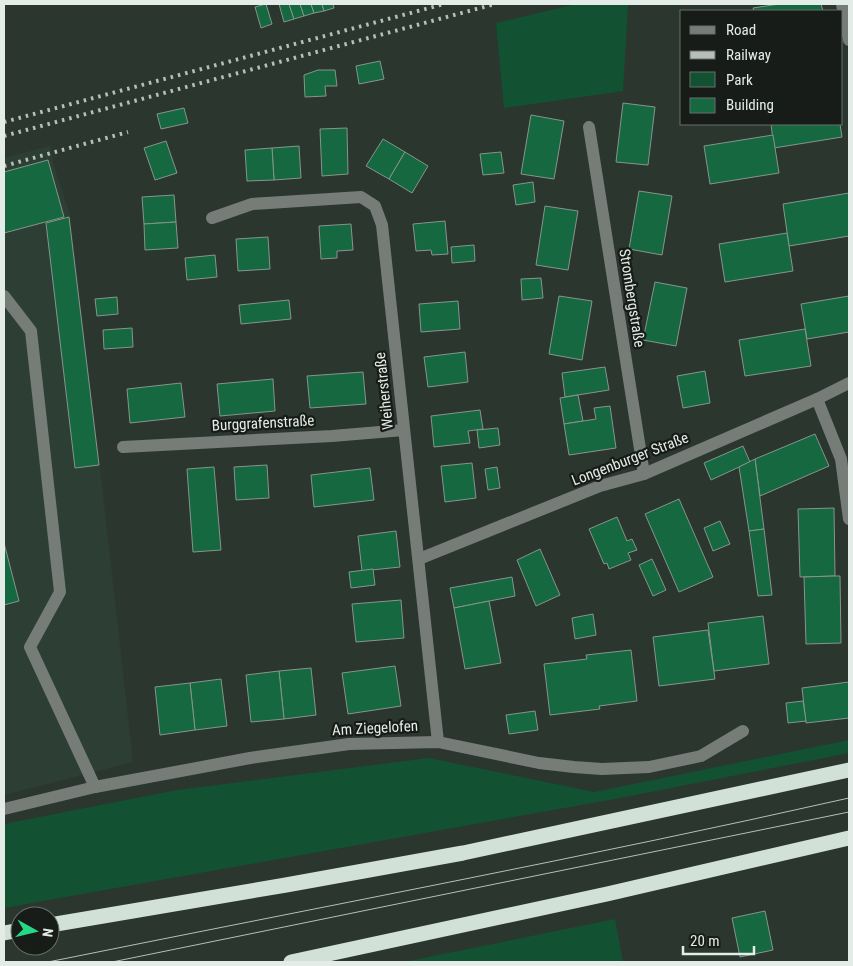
<svg xmlns="http://www.w3.org/2000/svg" width="853" height="966" font-family="'Roboto Condensed',sans-serif">
<style>
.built{fill:#2d3f34}
.green{fill:#125232}
.building{fill:#156840;stroke:#87958c}
.lines{fill:none;stroke-linecap:round;stroke-linejoin:round}
.minor{stroke:#767c78;stroke-width:12}
.highway{stroke:#d2e1d7;stroke-width:15}
.tram{stroke:#b6bfb9;stroke-width:1}
.rail{stroke:#b6bfb9;stroke-width:4;stroke-dasharray:2.5 5;stroke-linecap:butt}
.labels{text-anchor:middle;stroke-width:4.5;stroke-linejoin:round;paint-order:stroke}
.street-label{font-size:15px;fill:#e4ece7;stroke:#171c19}
</style>
<rect width="100%" height="100%" fill="#2b362f"/>
<polygon class="built" points="50,146 54,166 70,215 100,468 133,762 4,795 4,158"/>
<g class="green">
<polygon points="576,4 628,4 623,91 504,108 496,23"/>
<polygon points="849,740 849,753 615,799 4,908 4,824 177,790 429,758 594,792"/>
<polygon points="615,919 623,962 404,962"/>
</g>
<g class="building">
<polygon points="266,4 272,24 261,28 255,7"/>
<polygon points="279,4 289,4 294,19 284,22"/>
<polygon points="289,4 300,4 304,16 294,19"/>
<polygon points="300,4 311,4 314,13 304,16"/>
<polygon points="311,4 322,4 324,11 314,13"/>
<polygon points="322,4 333,4 334,8 324,11"/>
<polygon points="779,4 821,4 823,11 754,11 753,8"/>
<polygon points="380,61 384,79 359,84 356,66"/>
<polygon points="318,70 335,70 337,86 325,86 326,96 305,97 304,75"/>
<polygon points="623,103 655,107 648,165 616,162"/>
<polygon points="184,108 188,123 161,129 157,114"/>
<polygon points="531,115 564,121 554,179 521,174"/>
<polygon points="771,124 840,124 842,137 774,148"/>
<polygon points="347,128 348,174 322,176 320,129"/>
<polygon points="773,135 779,173 710,184 704,146"/>
<polygon points="383,139 405,152 389,179 366,166"/>
<polygon points="166,141 177,173 155,180 144,148"/>
<polygon points="299,146 301,178 274,180 272,148"/>
<polygon points="272,148 274,180 247,181 245,150"/>
<polygon points="405,152 428,166 412,193 389,179"/>
<polygon points="501,152 504,173 483,175 480,154"/>
<polygon points="48,160 64,217 4,233 4,172"/>
<polygon points="533,182 535,202 516,205 513,185"/>
<polygon points="639,191 672,196 662,255 629,249"/>
<polygon points="849,193 849,236 789,246 783,204"/>
<polygon points="174,195 176,222 144,224 142,197"/>
<polygon points="545,206 578,211 568,270 536,265"/>
<polygon points="69,217 99,465 75,468 46,223"/>
<polygon points="445,221 448,254 432,255 431,250 416,251 413,224"/>
<polygon points="176,222 178,248 145,250 144,224"/>
<polygon points="351,224 353,250 337,251 337,258 321,259 319,226"/>
<polygon points="787,233 793,271 725,282 719,244"/>
<polygon points="268,237 270,269 238,271 236,239"/>
<polygon points="474,245 475,261 452,263 451,247"/>
<polygon points="215,255 217,277 187,280 185,258"/>
<polygon points="541,278 543,298 522,300 521,279"/>
<polygon points="655,282 687,288 676,346 643,340"/>
<polygon points="559,296 592,301 582,360 549,354"/>
<polygon points="849,296 849,332 807,339 801,304"/>
<polygon points="117,297 118,314 97,316 95,299"/>
<polygon points="289,300 291,319 241,324 239,305"/>
<polygon points="458,301 460,329 421,332 419,304"/>
<polygon points="132,328 133,347 104,349 103,330"/>
<polygon points="805,329 811,366 745,376 739,340"/>
<polygon points="465,352 468,382 428,387 424,357"/>
<polygon points="605,367 609,390 565,397 562,373"/>
<polygon points="705,371 710,403 683,408 677,376"/>
<polygon points="363,372 366,404 310,408 307,376"/>
<polygon points="273,379 275,411 220,416 217,384"/>
<polygon points="181,383 185,417 130,423 127,389"/>
<polygon points="578,395 583,421 564,424 560,398"/>
<polygon points="610,406 616,448 569,455 564,424 596,419 594,408"/>
<polygon points="480,410 483,429 468,431 470,443 434,447 431,416"/>
<polygon points="498,428 500,445 479,448 477,430"/>
<polygon points="815,434 829,466 760,496 755,459"/>
<polygon points="743,446 750,462 711,480 704,463"/>
<polygon points="755,459 764,529 749,531 739,467"/>
<polygon points="472,463 476,498 445,502 441,466"/>
<polygon points="267,465 269,498 236,500 234,467"/>
<polygon points="214,467 221,550 193,552 187,469"/>
<polygon points="497,467 500,488 488,490 485,469"/>
<polygon points="370,468 374,500 314,507 311,475"/>
<polygon points="679,499 713,577 679,592 645,514"/>
<polygon points="834,508 835,576 800,577 798,509"/>
<polygon points="617,517 627,541 632,539 637,550 628,553 631,560 609,569 607,563 604,564 589,529"/>
<polygon points="720,521 730,544 713,551 704,528"/>
<polygon points="764,529 772,595 758,596 749,531"/>
<polygon points="396,531 400,567 362,571 358,536"/>
<polygon points="4,543 19,601 4,605"/>
<polygon points="540,549 560,595 536,606 517,560"/>
<polygon points="652,559 666,590 653,596 639,565"/>
<polygon points="373,569 375,585 351,588 349,572"/>
<polygon points="835,576 840,576 841,643 806,644 804,577"/>
<polygon points="512,577 515,596 454,608 450,588"/>
<polygon points="401,600 404,638 356,642 352,604"/>
<polygon points="489,601 501,663 465,669 454,608"/>
<polygon points="593,614 596,635 575,639 572,618"/>
<polygon points="763,616 769,664 714,671 708,623"/>
<polygon points="708,630 715,679 659,686 653,637"/>
<polygon points="631,650 637,701 599,706 600,709 550,715 544,664 587,659 586,655"/>
<polygon points="395,666 401,706 348,714 342,673"/>
<polygon points="311,668 316,715 284,719 279,671"/>
<polygon points="279,671 284,719 251,722 246,675"/>
<polygon points="221,679 227,726 195,730 190,683"/>
<polygon points="849,682 849,718 806,723 802,688"/>
<polygon points="190,683 195,730 160,735 155,687"/>
<polygon points="803,701 806,721 788,723 786,703"/>
<polygon points="535,711 538,730 509,734 506,715"/>
<polygon points="765,911 773,950 740,957 732,918"/>
</g>
<g class="lines">
<g class="minor">
<polyline points="842,4 849,40"/>
<polyline points="589,127 644,474"/>
<path d="M212 218 252 204 361 197 375 206 382 225C401 397 420 569 438 742"/>
<polyline points="4,296 31,331 60,592 30,647 95,787"/>
<polyline points="817,399 841,459 849,519"/>
<polyline points="123,447 332,436 404,430"/>
<polyline points="419,559 600,486 644,474 817,399 849,383"/>
<polyline points="4,809 95,787 250,758 349,744 438,742 539,763 574,767 602,769 649,767 701,756 743,731"/>
</g>
<g class="highway">
<polyline points="50,925 286,885 463,853 849,770"/>
<polyline points="4,933 20,930"/>
<polyline points="291,962 607,894 849,838"/>
</g>
<g class="tram">
<path d="M48 962C315 908 583 858 849 798"/>
<polyline points="112,962 849,812"/>
</g>
<g class="rail">
<polyline points="4,122 444,4"/>
<polyline points="4,136 495,4"/>
<polyline points="4,166 128,132"/>
</g>
</g>
<g class="labels">
<g class="street-label">
<text transform="translate(632 298) rotate(81)" y="5">Strombergstraße</text>
<text transform="translate(384 391) rotate(-96)" y="5">Weiherstraße</text>
<text transform="translate(263 423) rotate(-3)" y="5">Burggrafenstraße</text>
<text transform="translate(630 459) rotate(-21)" y="5">Longenburger Straße</text>
<text transform="translate(375 728) rotate(-3)" y="5">Am Ziegelofen</text>
</g>
</g>
<rect width="853" height="966" fill="none" stroke="#e4ece7" stroke-width="10"/>
<rect x="680" y="10" width="162" height="115" fill="#171c19" stroke="#696f6b"/>
<rect x="690" y="26" width="25" height="8" fill="#767c78" stroke="#696f6b"/>
<text x="726" y="35" font-size="15" fill="#e4ece7">Road</text>
<rect x="690" y="51" width="25" height="8" fill="#b6bfb9" stroke="#696f6b"/>
<text x="726" y="60" font-size="15" fill="#e4ece7">Railway</text>
<rect x="690" y="72" width="25" height="15" fill="#125232" stroke="#696f6b"/>
<text x="726" y="85" font-size="15" fill="#e4ece7">Park</text>
<rect x="690" y="98" width="25" height="15" fill="#156840" stroke="#696f6b"/>
<text x="726" y="110" font-size="15" fill="#e4ece7">Building</text>
<g transform="translate(35 931) rotate(98)"><circle r="24" fill="#171c19" stroke="#696f6b"/>
<path d="M0-4L9 19L0 12L-9 19Z" fill="#25d886"/>
<text y="-8" font-size="14" font-weight="bold" text-anchor="middle" fill="#e4ece7">N</text>
</g>
<path d="M683 946v8h71v-8" fill="none" stroke="#e4ece7" stroke-width="2.5"/>
<text x="690" y="946" font-size="15" fill="#e4ece7" stroke="#171c19" stroke-width="4" paint-order="stroke">20 m</text>
</svg>
